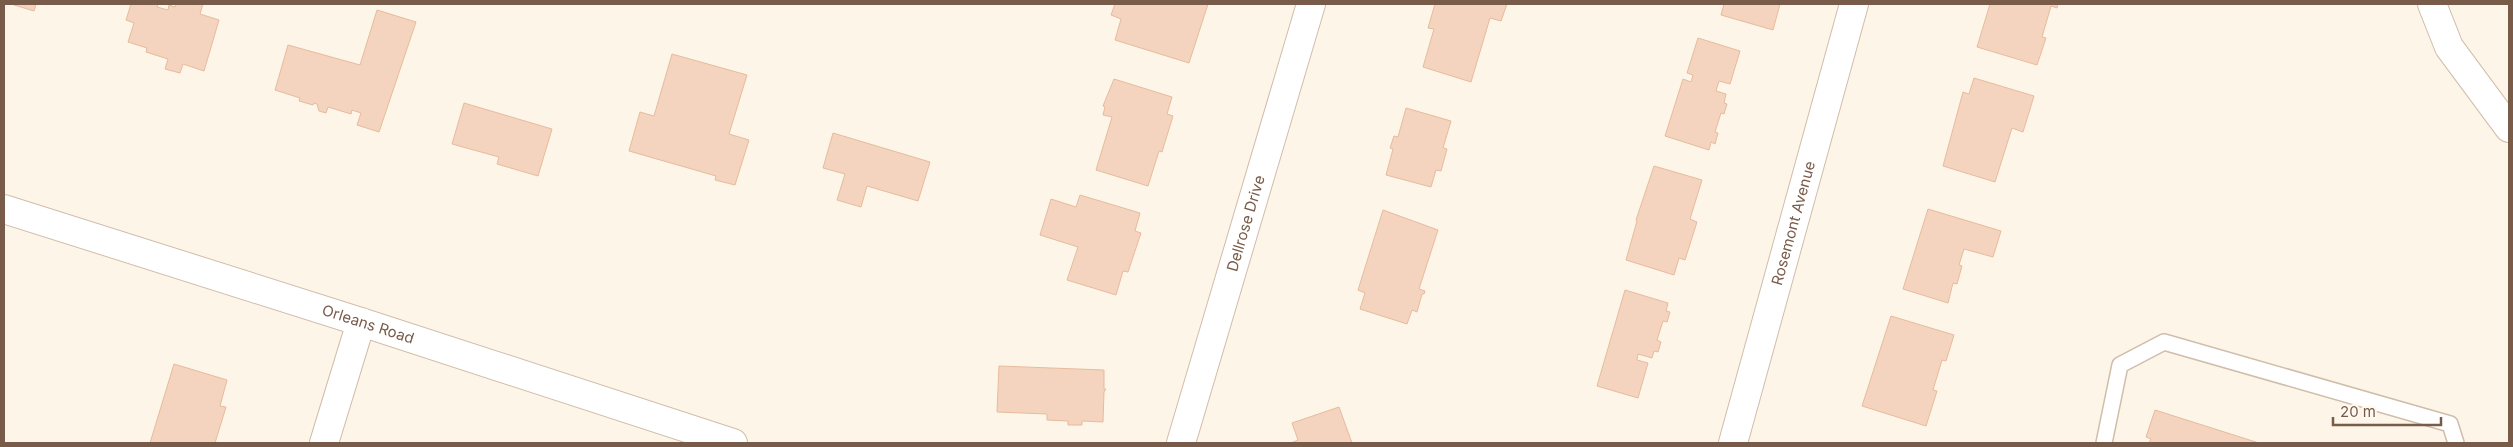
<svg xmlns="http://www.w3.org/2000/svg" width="2513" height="447" font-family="Inter,sans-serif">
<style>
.building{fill:#f4d4be;stroke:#e7bb9d}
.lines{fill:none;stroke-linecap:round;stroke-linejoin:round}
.service-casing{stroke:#d0bdac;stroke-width:18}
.minor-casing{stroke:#d0bdac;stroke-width:30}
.tertiary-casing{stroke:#d0bdac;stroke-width:30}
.service{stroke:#fff;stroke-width:15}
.minor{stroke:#fff;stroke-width:28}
.tertiary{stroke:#fff;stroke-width:28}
.labels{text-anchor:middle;stroke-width:4;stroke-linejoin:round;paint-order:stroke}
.street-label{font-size:15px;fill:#795b4a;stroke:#fff9ef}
</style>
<rect width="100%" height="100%" fill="#fdf5e7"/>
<g class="building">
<polygon points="11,4 36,4 34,11"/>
<polygon points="131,4 158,4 157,7 168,10 169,5 175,7 176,4 203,4 200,14 219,20 204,71 183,64 180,73 165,69 168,59 146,52 147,48 128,42 134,23 126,20"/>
<polygon points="1115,4 1208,4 1189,63 1115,40 1121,19 1111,15"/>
<polygon points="1435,4 1507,4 1501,21 1490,18 1471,82 1423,67 1434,29 1428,28"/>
<polygon points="1724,4 1780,4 1773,30 1721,15"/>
<polygon points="1990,4 2058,4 2057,8 2051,6 2042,37 2046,38 2037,65 1977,47"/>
<polygon points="377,10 416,22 379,132 357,125 361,113 352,110 351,114 328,107 326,113 319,111 317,104 314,103 313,105 299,101 300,98 275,90 288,45 360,65"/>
<polygon points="1698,38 1740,51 1730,84 1719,81 1716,91 1726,94 1724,103 1727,104 1724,114 1721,113 1715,132 1718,133 1715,144 1711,142 1709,150 1665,136 1683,79 1691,82 1693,75 1687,73"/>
<polygon points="672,54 747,75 729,134 749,140 735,185 715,180 716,176 629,151 640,112 654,116"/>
<polygon points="1974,78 2034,96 2023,132 2012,128 1995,182 1943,166 1963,92 1969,94"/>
<polygon points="1114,79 1172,97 1167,114 1173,116 1162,152 1159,151 1148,186 1096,170 1112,117 1103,115 1105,107 1103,106"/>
<polygon points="464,103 552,129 538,176 497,164 499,157 452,144"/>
<polygon points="1406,108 1451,121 1443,148 1447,149 1441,171 1436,170 1431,187 1386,175 1393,149 1390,148 1394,136 1398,137"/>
<polygon points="833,133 930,162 918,201 867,186 861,207 837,200 845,174 823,168"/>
<polygon points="1654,166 1702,180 1690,219 1697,222 1685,260 1679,258 1674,275 1626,260 1637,221 1636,220"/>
<polygon points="1080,195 1140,213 1135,231 1141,233 1128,272 1123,271 1116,295 1067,280 1078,247 1040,235 1051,199 1076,207"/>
<polygon points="1928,209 2001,231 1993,257 1964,249 1959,265 1962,266 1957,284 1953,283 1948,303 1903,289"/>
<polygon points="1383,210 1438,230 1419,289 1425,291 1424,294 1422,294 1417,312 1412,310 1407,324 1360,309 1365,293 1358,290"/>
<polygon points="1625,290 1668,303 1666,311 1670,312 1667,322 1663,321 1657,340 1661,342 1658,352 1654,351 1652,358 1638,354 1637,360 1648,363 1638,398 1597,386"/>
<polygon points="1891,316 1954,335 1946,361 1942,360 1933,390 1937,391 1926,426 1862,406"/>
<polygon points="174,364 227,380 220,406 226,407 215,443 150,443"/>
<polygon points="999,366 1104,370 1104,389 1106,389 1104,392 1103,422 1082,421 1082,425 1068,425 1068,421 1047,420 1047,414 997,412"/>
<polygon points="1339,407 1352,443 1291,443 1298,440 1292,423"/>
<polygon points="2155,410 2259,443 2149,443 2151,439 2146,437"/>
</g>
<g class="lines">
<g class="service-casing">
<polyline id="service" points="2104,443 2120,365 2164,342 2450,424 2456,443"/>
</g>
<g class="minor-casing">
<g id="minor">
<path id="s1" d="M4 209 361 322 733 443"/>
<polyline points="324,443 361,322"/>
<path id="s2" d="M1181 443 1311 4"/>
<path id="s3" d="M1733 443 1854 4"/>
</g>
</g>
<g class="tertiary-casing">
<polyline id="tertiary" points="2432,4 2449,47 2509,128"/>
</g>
<use href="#service" class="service"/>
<use href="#minor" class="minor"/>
<use href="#tertiary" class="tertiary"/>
</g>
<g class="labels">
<g class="street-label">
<text dy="5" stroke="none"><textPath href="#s2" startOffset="229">Dellrose Drive</textPath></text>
<text dy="5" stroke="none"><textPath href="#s3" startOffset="228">Rosemont Avenue</textPath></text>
<text dy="5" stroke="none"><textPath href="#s1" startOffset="382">Orleans Road</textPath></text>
</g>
</g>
<rect width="2513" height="447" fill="none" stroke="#795b4a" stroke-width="10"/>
<path d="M2333 417v8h108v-8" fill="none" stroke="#795b4a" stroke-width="2.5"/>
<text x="2340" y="417" font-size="15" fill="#795b4a" stroke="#fff9ef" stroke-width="4" paint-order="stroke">20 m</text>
</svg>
